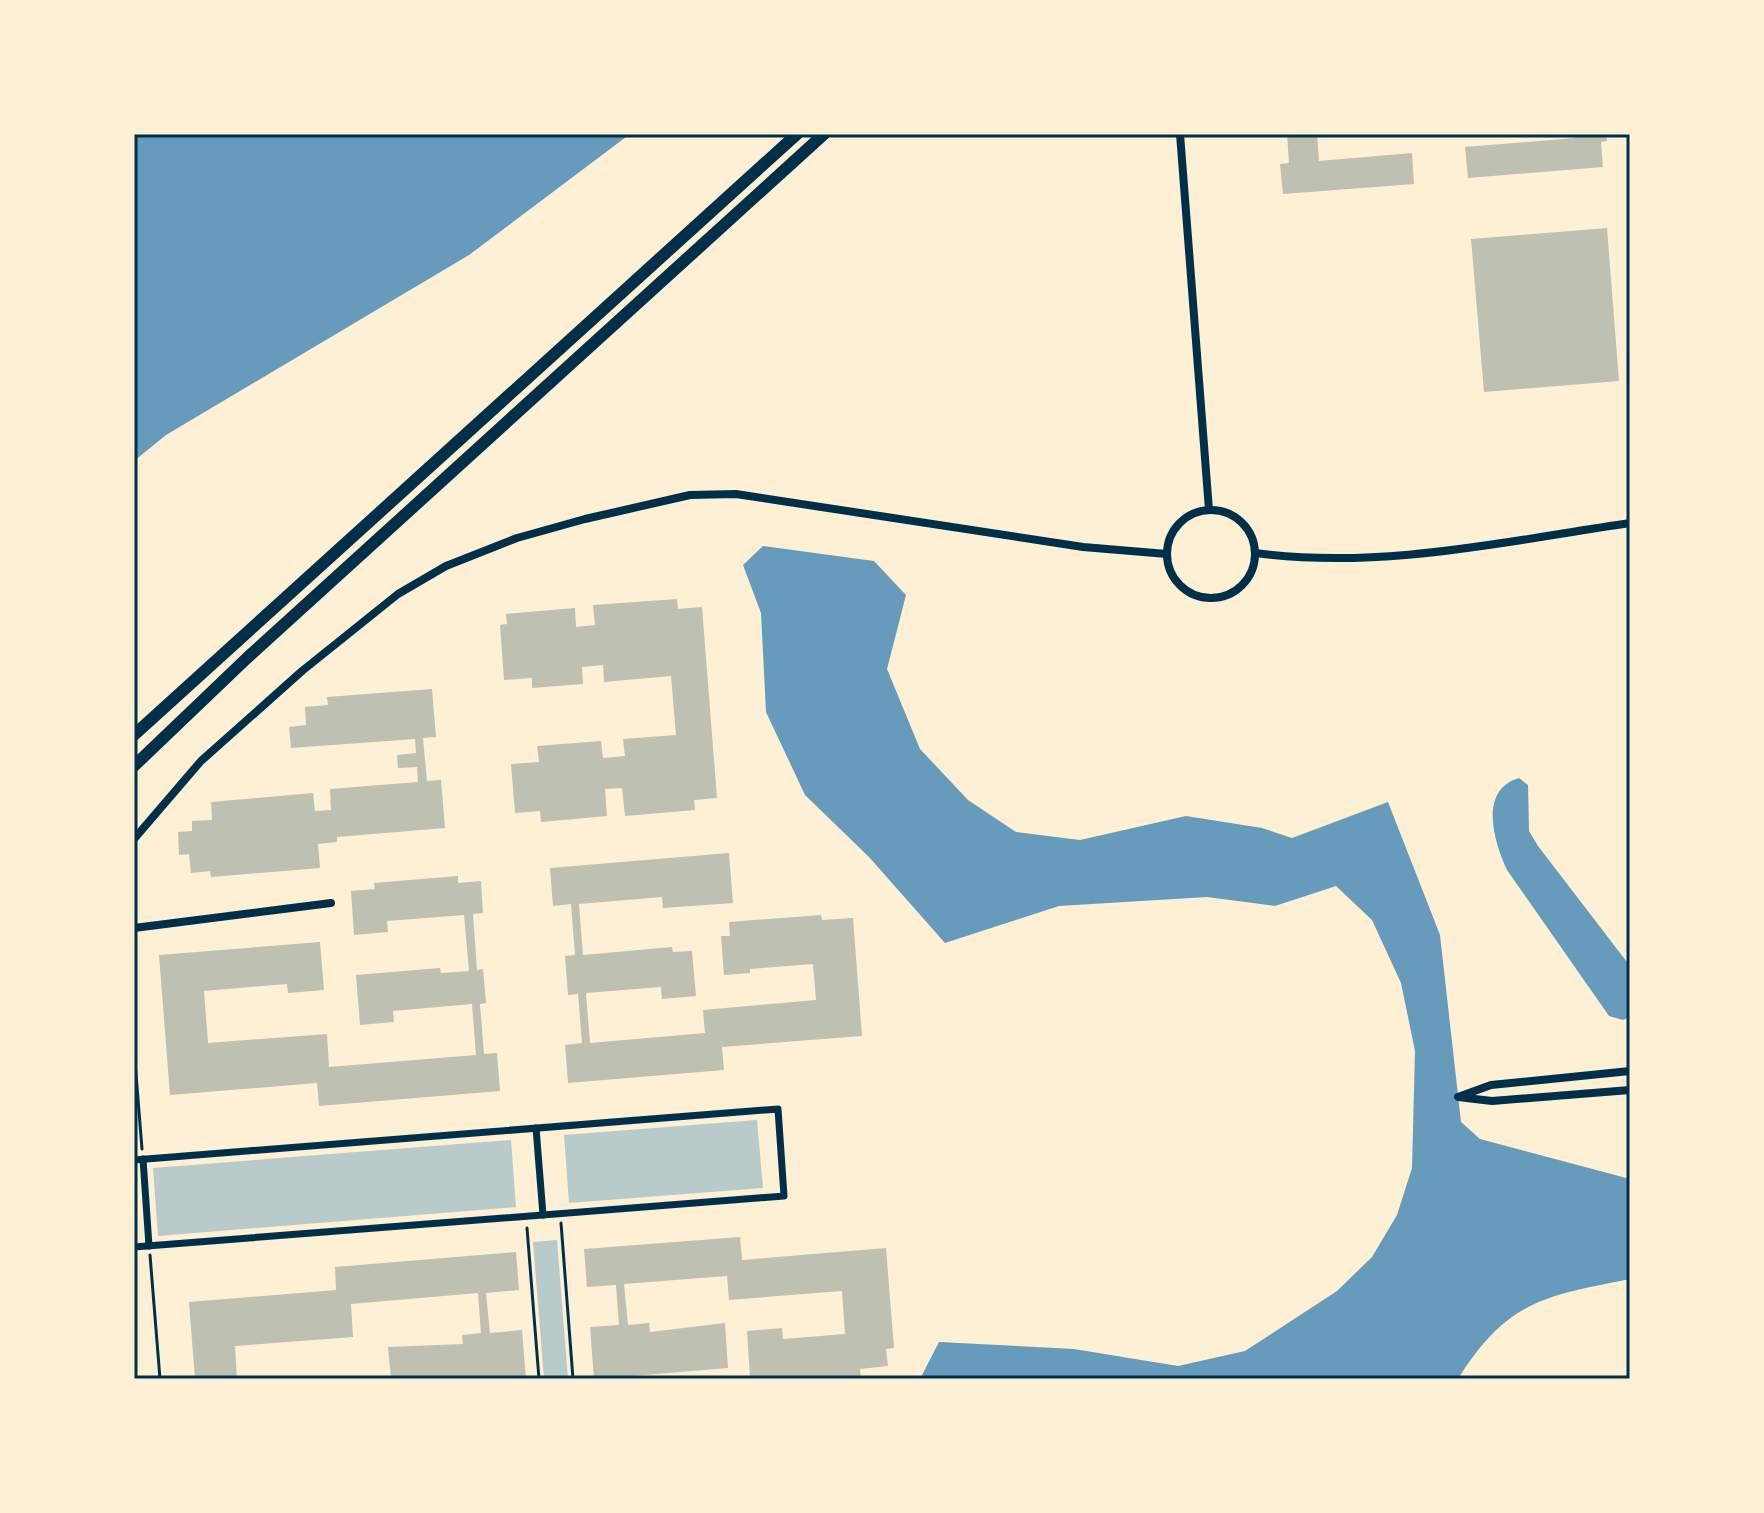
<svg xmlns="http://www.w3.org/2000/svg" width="1764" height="1513" font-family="'Space Grotesk',sans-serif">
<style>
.green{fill:#b9caca}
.water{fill:#669bbc}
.building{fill:#bec0b2}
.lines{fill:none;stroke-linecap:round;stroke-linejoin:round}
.path{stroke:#003049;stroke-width:3}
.pedestrian{stroke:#003049;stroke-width:7}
.minor{stroke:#003049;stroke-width:8}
.tertiary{stroke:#003049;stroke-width:12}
.neatline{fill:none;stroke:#003049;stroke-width:3}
</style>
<rect width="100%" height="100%" fill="#fdf0d5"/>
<g class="green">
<polygon points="757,1120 763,1188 569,1203 564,1135"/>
<polygon points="511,1140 516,1207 158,1236 153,1168"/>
<polygon points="557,1240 568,1379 544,1379 533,1242"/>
</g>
<g class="water">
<polygon points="134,134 630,134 469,255 166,435 134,461"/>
<path d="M763 546 874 561 906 595 887 669 920 749 968 800 1016 832 1080 840 1186 816 1262 828 1292 838 1388 802 1440 935 1461 1122 1480 1139 1630 1179V1279C1544 1296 1507 1301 1458 1379H920L939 1342 1074 1349 1178 1366 1245 1351 1337 1291 1372 1257 1397 1215 1412 1168 1415 1051 1401 983 1372 920 1336 886 1275 906 1207 897 1059 906 945 943 869 857 805 795 766 712 761 613 743 565Z"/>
<path d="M1519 778 1528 785 1529 831 1538 846 1630 966V1017L1623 1020 1609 1016 1507 870C1494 842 1478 790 1519 778Z"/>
</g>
<g class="building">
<polygon points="1287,134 1317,134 1319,161 1412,153 1414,184 1283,194 1280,164 1289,163"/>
<polygon points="1575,134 1606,134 1607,141 1601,142 1603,167 1468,178 1465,147 1575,138"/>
<polygon points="1607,228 1619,381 1484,392 1471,239"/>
<polygon points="677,599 678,609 702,607 717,798 694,800 695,810 625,816 622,788 605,789 607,816 541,822 540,811 515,813 511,764 539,762 537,746 601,741 603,758 625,756 623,739 676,735 671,676 604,682 603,665 582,667 583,684 532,688 532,678 504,680 500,625 507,624 506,614 575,608 576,627 595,625 593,605"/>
<polygon points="432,689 436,737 423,738 427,781 441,780 445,828 337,837 337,842 318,844 320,868 211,877 210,871 191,873 189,854 179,855 178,832 192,831 192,821 212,820 211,802 313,793 315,811 331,810 330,789 418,782 417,767 398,768 397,755 416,753 415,739 291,748 289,727 306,725 305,707 328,705 327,697"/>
<polygon points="729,853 733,903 663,908 662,897 579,904 583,955 672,947 673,952 692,951 696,996 662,999 661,987 586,993 590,1043 705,1033 703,1010 816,1000 813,964 750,969 750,973 724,975 721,936 730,936 729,922 821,915 822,920 853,918 862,1036 722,1047 724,1070 568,1083 565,1045 582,1043 578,994 568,995 565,956 575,955 571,904 553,906 550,868"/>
<polygon points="458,876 458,883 481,881 483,913 473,914 477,970 483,969 486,1003 480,1004 484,1054 497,1053 500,1091 319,1106 317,1083 170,1095 159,955 320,942 324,990 288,993 287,984 204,991 208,1043 327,1034 329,1067 476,1055 472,1004 393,1011 394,1022 360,1025 356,975 440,968 441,973 469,971 464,915 387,921 388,932 354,935 351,891 375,889 374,883"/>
<polygon points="740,1237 742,1260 886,1248 894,1348 886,1349 888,1366 860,1369 861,1379 750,1377 747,1331 782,1328 783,1339 845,1334 842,1291 729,1300 727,1276 624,1284 628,1325 649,1323 650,1332 725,1323 728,1368 632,1376 632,1379 594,1379 590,1327 619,1325 616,1285 587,1287 584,1249"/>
<polygon points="516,1252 519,1290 486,1293 490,1333 522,1330 526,1379 391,1379 388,1347 463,1344 462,1335 481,1333 478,1293 351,1304 353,1337 235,1346 237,1379 195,1379 189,1302 336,1290 335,1267"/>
</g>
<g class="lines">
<g class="path">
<polyline points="134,1049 142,1149"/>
<polyline points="561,1223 573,1379"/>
<polyline points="527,1228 539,1379"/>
<polyline points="150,1255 160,1379"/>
</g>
<g class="pedestrian">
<polyline points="536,1128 543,1215"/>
<polyline points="143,1159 149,1246"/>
<polyline points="134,1160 778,1109 784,1196 134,1247"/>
</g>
<g class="minor">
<polyline points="1180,134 1209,510"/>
<circle cx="1211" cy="554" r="44"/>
<path d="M1255 553C1381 570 1507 541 1630 523"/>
<polyline points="134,839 201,761 302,671 398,594 446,566 517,538 585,519 690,495 736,494 1083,547 1167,554"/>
<polyline points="134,928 331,903"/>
<polyline points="1630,1071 1491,1085 1458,1097 1492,1101 1630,1090"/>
</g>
<g class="tertiary">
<polyline points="134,735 797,134"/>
<polyline points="134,766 247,658 824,134"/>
</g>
</g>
<rect width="1764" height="1513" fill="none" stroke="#fdf0d5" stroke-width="272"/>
<rect x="136" y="136" width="1492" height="1241" class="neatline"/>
</svg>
